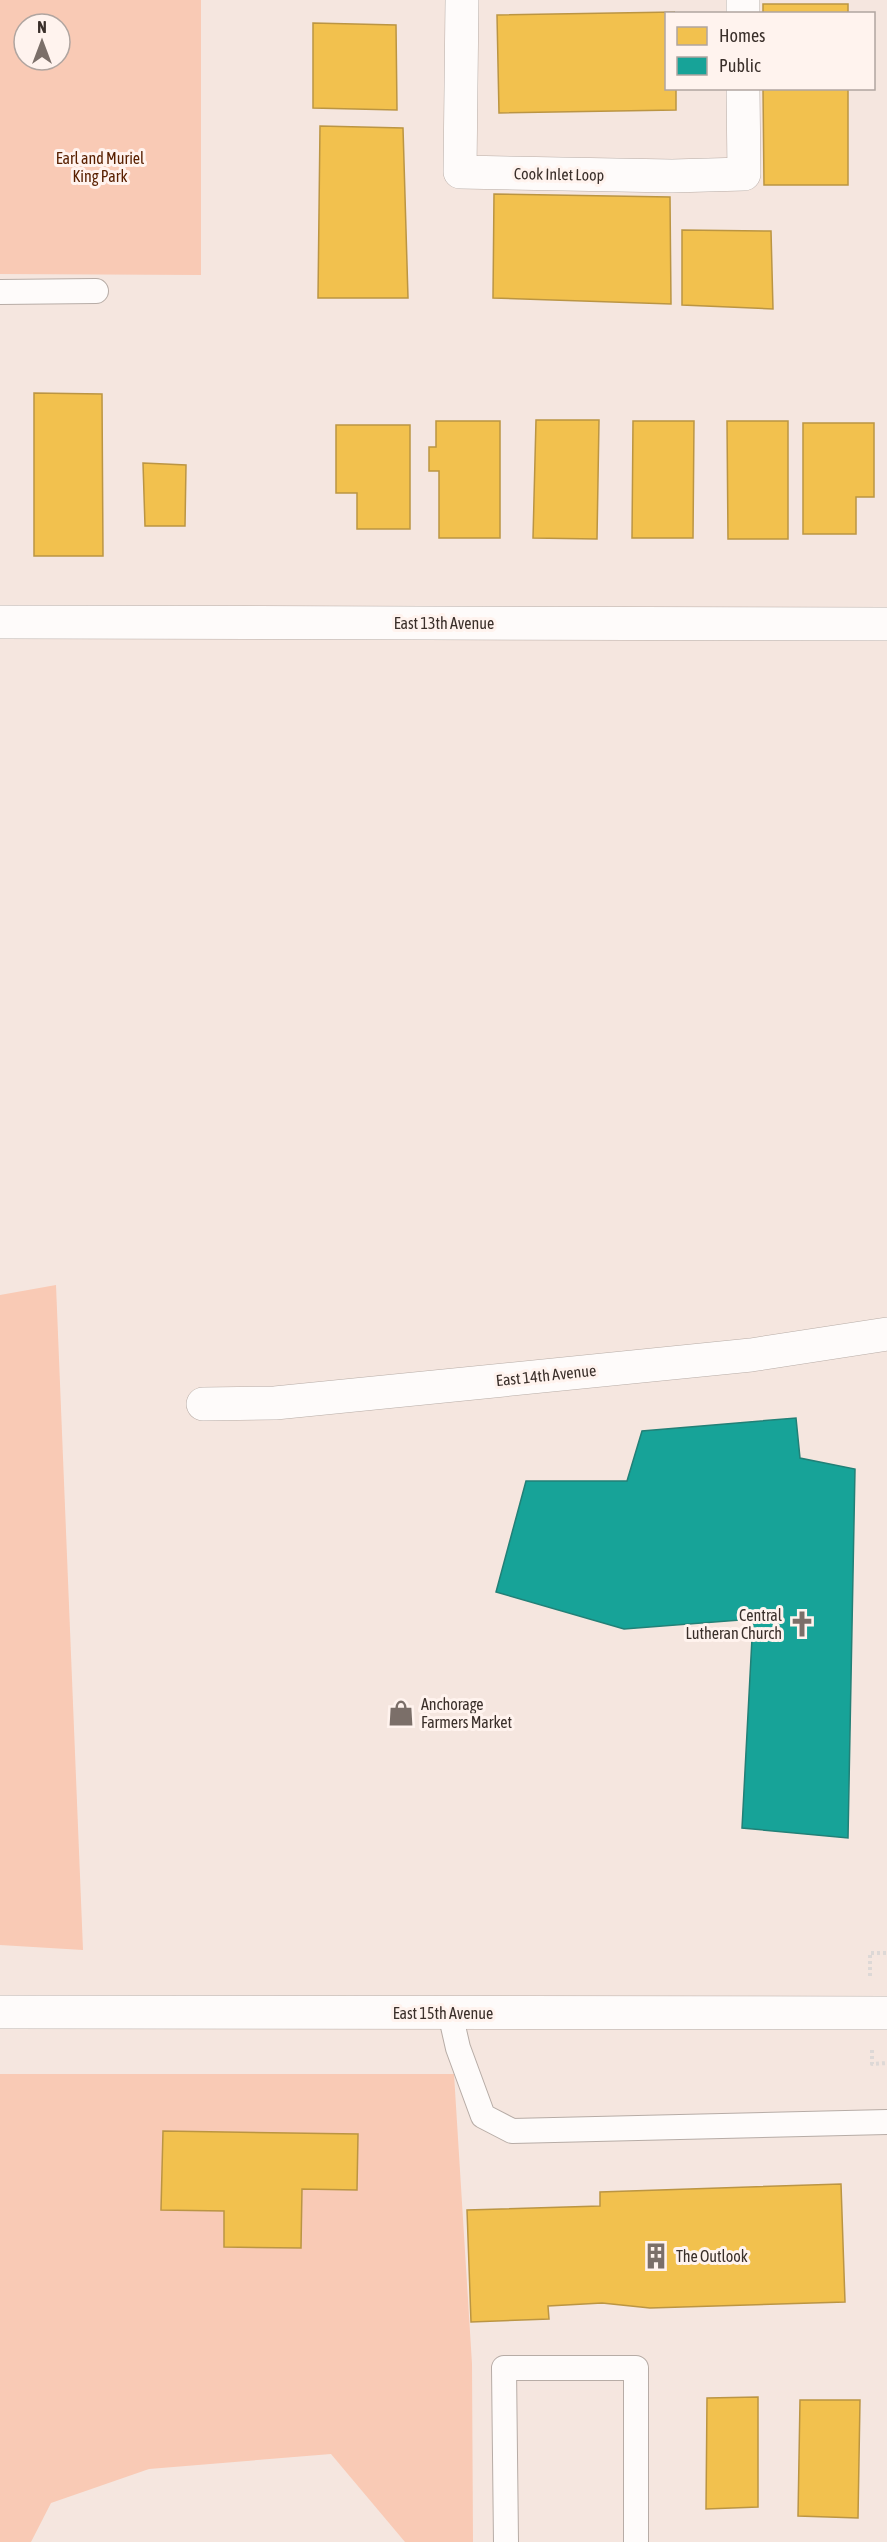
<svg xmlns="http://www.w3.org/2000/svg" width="887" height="2542" font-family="'Asap Condensed',sans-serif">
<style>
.green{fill:#f9cab5;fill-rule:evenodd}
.homes{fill:#f2c14e;stroke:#bb9543;stroke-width:1.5}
.public{fill:#17a398;stroke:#228077;stroke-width:1.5}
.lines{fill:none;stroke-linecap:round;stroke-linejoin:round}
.lane-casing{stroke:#b7aca6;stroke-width:26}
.street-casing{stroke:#b7aca6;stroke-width:34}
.secondary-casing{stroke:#b7aca6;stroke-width:34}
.path{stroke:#ddd8d6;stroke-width:4;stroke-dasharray:3 3;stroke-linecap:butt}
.lane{stroke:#fefbfa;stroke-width:24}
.street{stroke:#fefbfa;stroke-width:33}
.secondary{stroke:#fefbfa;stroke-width:33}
.labels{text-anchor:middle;stroke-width:6;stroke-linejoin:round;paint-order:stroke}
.park-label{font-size:16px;fill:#592000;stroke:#fff3ee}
.street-label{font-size:16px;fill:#3a2f2a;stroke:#fff3ee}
.poi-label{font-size:16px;fill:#3a2f2a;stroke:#fff3ee;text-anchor:start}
</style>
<rect width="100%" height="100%" fill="#f5e6df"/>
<g class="green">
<path d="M0 0H201V275L0 274ZM24 24H60V60H24Z"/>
<polygon points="56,1285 83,1950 0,1945 0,1295"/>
<polygon points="0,2074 454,2074 472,2364 473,2542 405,2542 331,2454 149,2469 51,2503 31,2542 0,2542"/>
</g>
<g class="homes">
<rect x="763" y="4" width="85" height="10"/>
<polygon points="675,12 666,14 666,88 676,88 676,110 499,113 497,15"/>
<polygon points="313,23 396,25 397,110 313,108"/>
<polygon points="763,88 848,88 848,185 764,185"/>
<polygon points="320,126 403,128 408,298 318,298"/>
<polygon points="494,194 670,197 671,304 493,298"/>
<polygon points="682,230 771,231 773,309 682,305"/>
<polygon points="34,393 102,394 103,556 34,556"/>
<polygon points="536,420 599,420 597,539 533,538"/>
<polygon points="436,421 500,421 500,538 439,538 439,471 429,471 429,447 436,447"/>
<polygon points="633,421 694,421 693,538 632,538"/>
<polygon points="727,421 788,421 788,539 728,539"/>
<polygon points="803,423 874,423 874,497 856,497 856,534 803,534"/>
<polygon points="336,425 410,425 410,529 357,529 357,493 336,493"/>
<polygon points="143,463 186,465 185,526 145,526"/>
<polygon points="163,2131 358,2134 357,2190 302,2189 301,2248 224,2247 224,2211 161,2210"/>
<polygon points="841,2184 845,2302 650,2308 602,2303 548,2306 549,2319 471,2322 467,2210 600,2206 600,2192"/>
<polygon points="758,2397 758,2507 706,2509 707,2398"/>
<polygon points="800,2400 860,2400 858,2518 798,2516"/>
</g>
<polygon class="public" points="796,1418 800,1458 855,1469 848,1838 742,1828 753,1619 624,1629 496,1592 526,1481 627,1481 642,1431"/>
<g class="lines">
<g class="lane-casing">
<g id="lane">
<polyline points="0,292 96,291"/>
<polyline points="450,2013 458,2048 483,2116 512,2131 887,2122"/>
<polyline points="506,2542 504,2368 636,2368 636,2542"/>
</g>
</g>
<g class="street-casing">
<g id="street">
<polyline points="462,0 460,172 672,176 744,174 743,88"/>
<polyline points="743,0 743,14"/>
<polyline points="0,622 887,624"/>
<polyline points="203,1404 275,1403 751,1355 887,1334"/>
</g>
</g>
<g class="secondary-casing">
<polyline id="secondary" points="0,2012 887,2013"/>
</g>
<g class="path">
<polyline points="870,1976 870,1953 887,1953"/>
<polyline points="872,2050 872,2064 887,2063"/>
</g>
<use href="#lane" class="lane"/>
<use href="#street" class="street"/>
<use href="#secondary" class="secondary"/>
</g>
<defs>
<g id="church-bare" transform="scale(2.07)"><path d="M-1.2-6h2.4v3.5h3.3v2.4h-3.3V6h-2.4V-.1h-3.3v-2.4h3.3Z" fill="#7b6f69" stroke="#fff3ee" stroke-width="2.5" paint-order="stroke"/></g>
<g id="shop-bare" transform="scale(2.07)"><path d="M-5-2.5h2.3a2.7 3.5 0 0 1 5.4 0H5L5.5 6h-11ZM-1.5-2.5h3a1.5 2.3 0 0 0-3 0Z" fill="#7b6f69" stroke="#fff3ee" stroke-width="2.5" paint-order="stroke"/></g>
<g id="building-bare" transform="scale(2.07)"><path d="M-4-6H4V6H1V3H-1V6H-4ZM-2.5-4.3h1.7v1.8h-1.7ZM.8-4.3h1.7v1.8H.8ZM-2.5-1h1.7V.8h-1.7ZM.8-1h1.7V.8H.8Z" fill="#7b6f69" stroke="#fff3ee" stroke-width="2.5" paint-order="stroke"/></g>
</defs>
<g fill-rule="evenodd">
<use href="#church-bare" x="802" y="1624"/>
<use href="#shop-bare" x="401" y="1713"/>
<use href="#building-bare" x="656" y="2256"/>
</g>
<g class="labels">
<g class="park-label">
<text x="100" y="164">Earl and Muriel<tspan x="100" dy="18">King Park</tspan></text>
</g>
<g class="street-label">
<text transform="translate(559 174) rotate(1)" y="6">Cook Inlet Loop</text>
<text x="444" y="629">East 13th Avenue</text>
<text transform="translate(546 1375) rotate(-6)" y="6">East 14th Avenue</text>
<text x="443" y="2019">East 15th Avenue</text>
</g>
<g class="poi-label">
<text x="782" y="1621" text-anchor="end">Central<tspan x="782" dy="18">Lutheran Church</tspan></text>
<text x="421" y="1710">Anchorage<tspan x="421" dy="18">Farmers Market</tspan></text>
<text x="676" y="2262">The Outlook</text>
</g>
</g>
<rect x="665" y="12" width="210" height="78" fill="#fff3ee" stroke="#b0a5a0" stroke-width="1.5"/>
<rect x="677" y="27" width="30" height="18" fill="#f2c14e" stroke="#b0a5a0" stroke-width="1.5"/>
<text x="719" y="42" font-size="18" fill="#3a2f2a">Homes</text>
<rect x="677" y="57" width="30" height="18" fill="#17a398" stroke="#b0a5a0" stroke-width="1.5"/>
<text x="719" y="72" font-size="18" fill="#3a2f2a">Public</text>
<g transform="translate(42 42)"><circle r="28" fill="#fff3ee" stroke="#b0a5a0" stroke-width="1.5"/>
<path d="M0-4.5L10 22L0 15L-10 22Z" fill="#7b6f69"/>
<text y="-9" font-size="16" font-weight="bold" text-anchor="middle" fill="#3a2f2a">N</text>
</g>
</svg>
